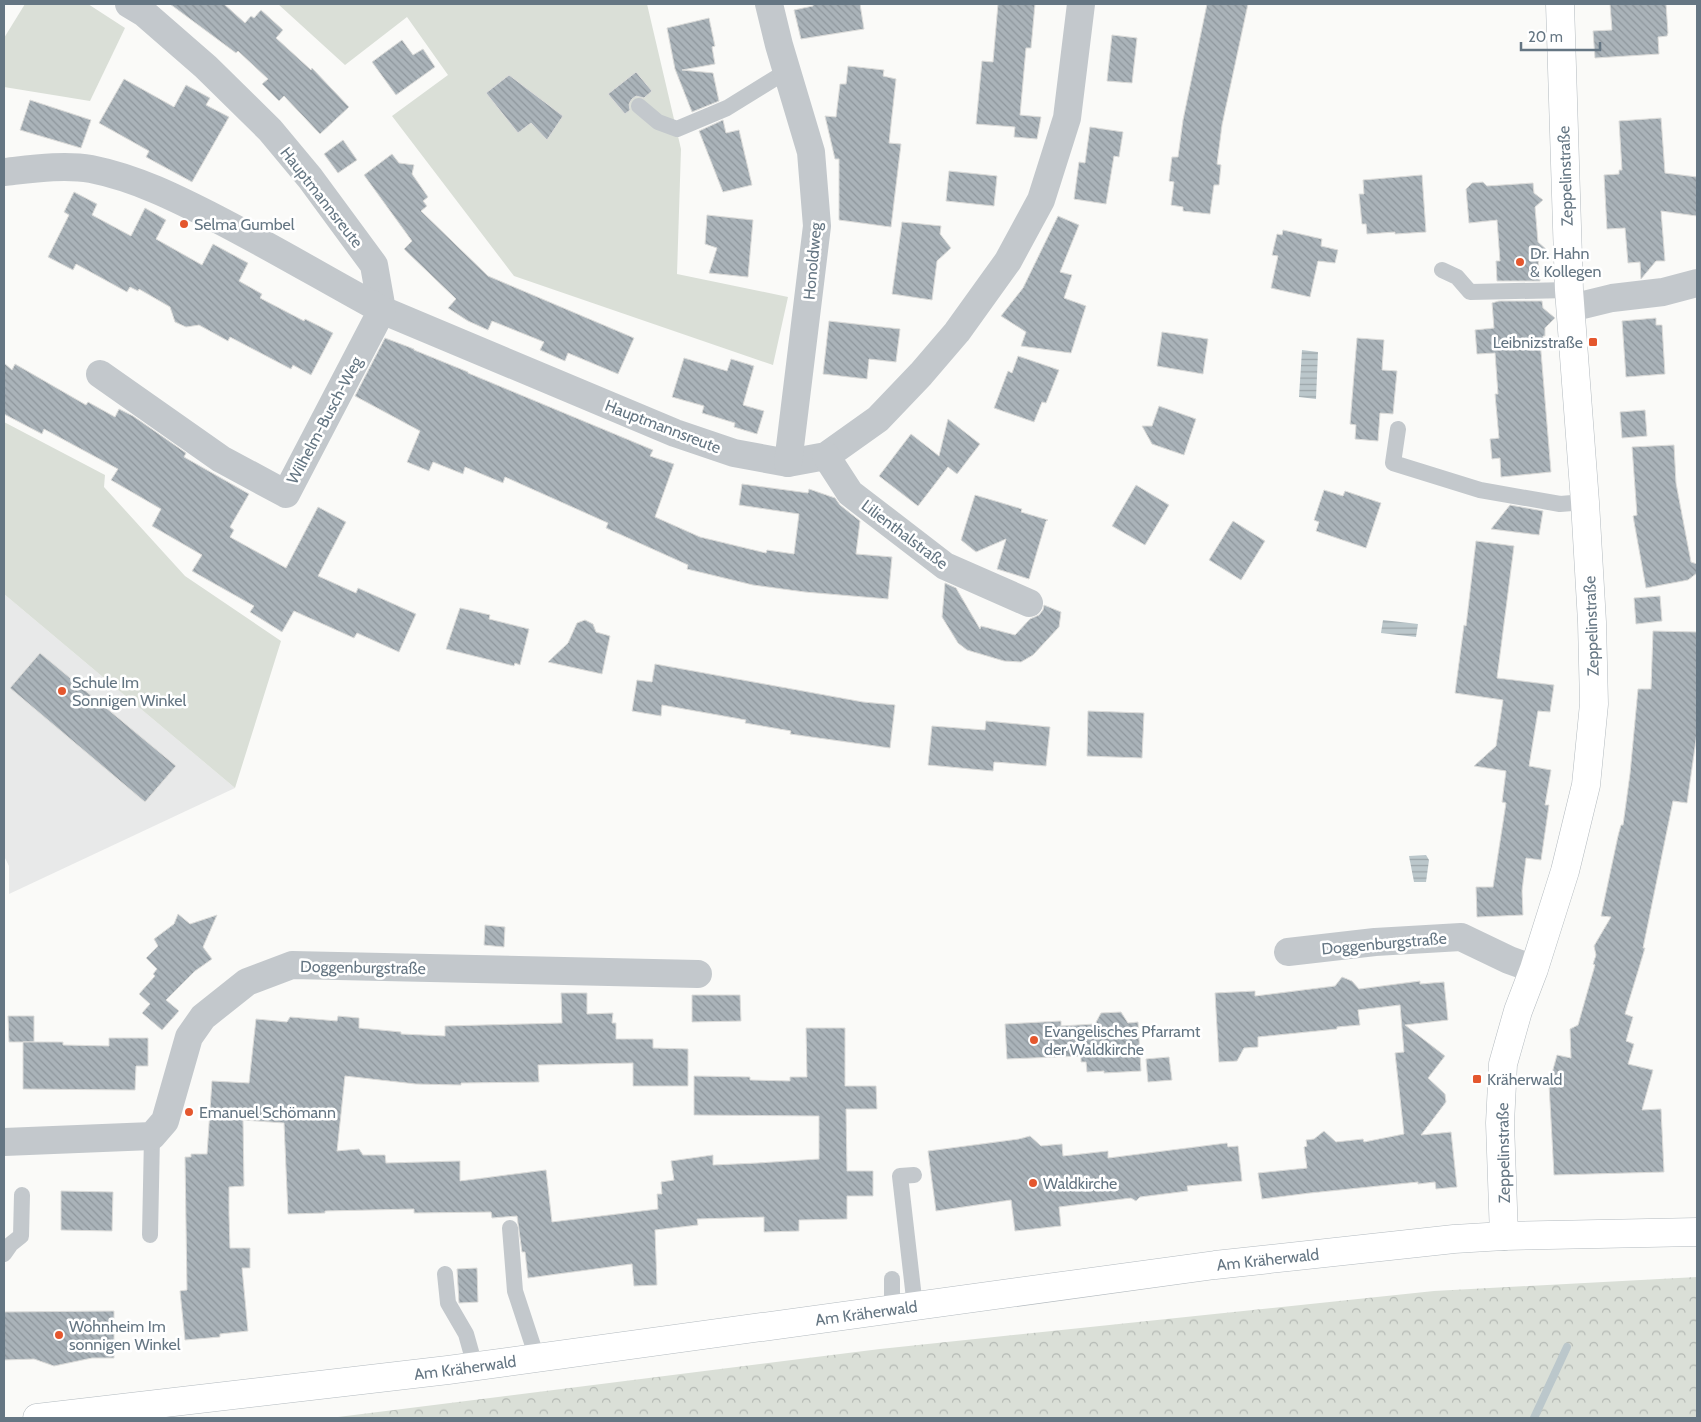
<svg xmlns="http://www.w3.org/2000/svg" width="1701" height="1422" font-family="Cabin,sans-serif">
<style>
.built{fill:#e8e9e9}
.forest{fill:url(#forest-crowns)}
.green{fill:#dadfd7}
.water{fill:url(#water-rules)}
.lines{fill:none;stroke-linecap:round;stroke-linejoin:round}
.stream{stroke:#bbc7cb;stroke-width:8}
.building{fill:url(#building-back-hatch);stroke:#dcdcda}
.secondary-casing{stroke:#b3babf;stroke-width:29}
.lane{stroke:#c3c8cc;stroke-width:16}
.street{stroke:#c3c8cc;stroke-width:28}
.secondary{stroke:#fff;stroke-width:28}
.poi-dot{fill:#e4572e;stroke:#fff;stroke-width:2}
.labels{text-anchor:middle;stroke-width:5;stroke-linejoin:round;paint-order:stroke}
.street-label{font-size:16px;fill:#657683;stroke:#fff}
.poi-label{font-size:16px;fill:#657683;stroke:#fff;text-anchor:start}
</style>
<defs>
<pattern id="forest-crowns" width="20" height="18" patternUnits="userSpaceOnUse" patternTransform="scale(1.25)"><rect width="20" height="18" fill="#dadfd7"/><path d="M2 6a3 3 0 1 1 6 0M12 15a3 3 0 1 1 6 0" fill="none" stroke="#b4b9b4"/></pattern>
<pattern id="water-rules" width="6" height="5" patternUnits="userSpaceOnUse" patternTransform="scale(1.25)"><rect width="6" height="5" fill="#bbc7cb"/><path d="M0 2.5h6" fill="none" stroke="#9ca6aa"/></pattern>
<pattern id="building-back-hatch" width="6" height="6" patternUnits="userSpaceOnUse" patternTransform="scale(1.25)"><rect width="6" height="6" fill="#aab3b9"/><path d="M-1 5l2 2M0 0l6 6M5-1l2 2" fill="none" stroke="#8e969c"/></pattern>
</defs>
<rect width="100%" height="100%" fill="#fafaf8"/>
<polygon class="built" points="4,594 235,788 9,894 9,866 4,856"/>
<polygon class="forest" points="1697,1277 1697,1418 330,1418 880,1349 1434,1291"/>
<g class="green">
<polygon points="25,4 88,4 125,28 90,101 4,87 4,38"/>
<polygon points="278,4 647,4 681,149 677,274 788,297 773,365 514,276 392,116 448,75 407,17 345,65"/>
<polygon points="4,422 105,475 104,487 185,576 281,641 235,788 4,594"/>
</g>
<g class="water">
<polygon points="1302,350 1318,352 1316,399 1299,397"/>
<polygon points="1383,620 1418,624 1416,637 1381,633"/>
<polygon points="1426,855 1429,860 1426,882 1414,882 1409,856"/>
</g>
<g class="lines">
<polyline class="stream" points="1534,1418 1567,1347"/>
</g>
<g class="building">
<polygon points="170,4 224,4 245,23 251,16 254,18 261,10 283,30 276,38 311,70 312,68 349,107 320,134 284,96 279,101 262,84 268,79 238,51 236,53"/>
<polygon points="813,4 860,4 864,29 801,39 794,10 813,6"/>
<polygon points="998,4 1035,4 1031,48 1026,48 1020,115 1041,117 1037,139 1014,137 1015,127 976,124 982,61 993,62"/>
<polygon points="1207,4 1248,4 1222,125 1217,164 1221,165 1219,185 1214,185 1210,214 1183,211 1183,207 1171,205 1174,182 1169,181 1172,157 1178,157 1183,120"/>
<polygon points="1610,4 1666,4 1668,33 1667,36 1658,37 1659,54 1595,58 1593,31 1612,30"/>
<polygon points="709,18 715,46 712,47 715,64 682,70 713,73 719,101 692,112 675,69 667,28"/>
<polygon points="1112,35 1137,38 1132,83 1107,81"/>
<polygon points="402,40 413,55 423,49 435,67 396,95 372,62"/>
<polygon points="848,66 884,70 883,76 896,79 889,143 901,144 891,227 839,220 839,159 835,159 825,116 836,117 840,84 846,84"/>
<polygon points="636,72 652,91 644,98 636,96 632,99 629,104 630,110 625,114 608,94"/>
<polygon points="509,75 563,116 547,140 531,123 518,133 486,93"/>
<polygon points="124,79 174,107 186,85 210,98 206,105 229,117 192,182 146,157 149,151 99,123"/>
<polygon points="30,100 91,120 81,148 20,130"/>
<polygon points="1661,118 1665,173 1697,177 1697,216 1661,211 1665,261 1656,261 1641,279 1640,262 1628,263 1625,228 1607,229 1604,175 1619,174 1619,170 1622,170 1619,121"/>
<polygon points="723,120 726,133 739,130 752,185 723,192 699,131"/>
<polygon points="1090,127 1123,132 1119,157 1114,156 1106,204 1074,199 1079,162 1085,163"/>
<polygon points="343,140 357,160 338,173 324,154"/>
<polygon points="392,154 399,163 414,165 412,174 428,197 423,201 427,206 421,211 488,276 634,338 618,374 568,353 565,361 540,350 544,342 492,321 488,330 468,321 448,308 456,299 404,249 412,241 364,175"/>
<polygon points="949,171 997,176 994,206 946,201"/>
<polygon points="1422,175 1426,232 1395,234 1395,232 1367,234 1366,224 1362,224 1359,194 1364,194 1363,180"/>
<polygon points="1483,182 1487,186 1533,183 1534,193 1543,200 1535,207 1538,242 1548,251 1538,258 1540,281 1497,281 1496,261 1500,261 1497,220 1469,223 1466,189 1472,183"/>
<polygon points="74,192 97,204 92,215 131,236 145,208 166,220 156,239 202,265 213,244 248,263 239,281 262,294 260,298 304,321 305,319 333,333 311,375 293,365 291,369 230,337 228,341 199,325 186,327 175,322 170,307 139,289 138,291 130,287 127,292 76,264 73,270 48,257 69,215 64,212"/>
<polygon points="707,215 753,220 748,277 709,273 717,248 705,244"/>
<polygon points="1058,216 1079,225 1060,272 1072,275 1064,298 1086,306 1071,353 1021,346 1026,332 1001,316 1023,288"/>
<polygon points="902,222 941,226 940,234 951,248 937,261 932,300 892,294"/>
<polygon points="1283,230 1322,239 1321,246 1338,250 1335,263 1318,261 1310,297 1271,288 1278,256 1272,255 1277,234 1282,235"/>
<polygon points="1499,301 1542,301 1543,308 1555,318 1545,328 1545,336 1543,336 1543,340 1540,340 1551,472 1501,477 1500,458 1492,459 1490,439 1499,438 1495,394 1498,394 1495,353 1477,354 1475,330 1494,328 1492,303"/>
<polygon points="1656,318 1656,325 1662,325 1665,374 1626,377 1622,321"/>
<polygon points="829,321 900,329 896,362 869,359 867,379 823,374"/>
<polygon points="1162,332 1208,339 1203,374 1157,366"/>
<polygon points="385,338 414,349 414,350 468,372 468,373 653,450 650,456 674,464 655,517 700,537 766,553 767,550 794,554 799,514 739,505 742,484 808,493 809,489 835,498 840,505 860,521 856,554 892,557 888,599 805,592 753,585 687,569 688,565 606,528 608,523 505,477 503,483 465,467 463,474 433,462 429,471 407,462 420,431 355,396"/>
<polygon points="1357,338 1384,340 1382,370 1397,371 1393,414 1380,413 1378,441 1355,439 1356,425 1350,424"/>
<polygon points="1018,356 1059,370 1046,403 1042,402 1034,422 994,408 1008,371 1012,373"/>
<polygon points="684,358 727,371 731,359 754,366 743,405 764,411 757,434 734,427 735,423 702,413 704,406 672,397"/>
<polygon points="4,363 12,370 15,364 86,405 88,402 115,417 119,409 133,416 186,453 184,457 249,494 230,527 234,530 230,537 286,568 318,507 346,522 318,576 356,593 358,588 416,614 399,652 357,633 354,638 294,611 282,632 250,612 254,606 192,571 202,555 152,526 161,509 111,480 118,469 44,429 42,434 4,414"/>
<polygon points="1159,406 1196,419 1184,455 1152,444 1142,426 1152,426"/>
<polygon points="1645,410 1647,436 1622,438 1620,412"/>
<polygon points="948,419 980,444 957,474 948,467 918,506 879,476 911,434 939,456"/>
<polygon points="1674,445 1676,483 1691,562 1697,564 1697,573 1688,580 1646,588 1633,516 1637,515 1632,447"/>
<polygon points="1136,485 1169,505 1145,545 1112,526"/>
<polygon points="1324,490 1343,496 1345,491 1381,503 1366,548 1316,531 1319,522 1314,520"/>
<polygon points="975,495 1022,509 1021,512 1048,520 1046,521 1029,579 997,569 1006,539 976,552 961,540"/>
<polygon points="1510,505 1543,511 1539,535 1491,529"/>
<polygon points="1233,521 1265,541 1241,580 1209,560"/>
<polygon points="1476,541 1514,546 1497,678 1554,685 1550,712 1538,711 1529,766 1551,770 1545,805 1549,805 1541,860 1526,858 1522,891 1523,915 1477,917 1476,887 1493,887 1506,803 1502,802 1506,771 1474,766 1496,746 1503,700 1455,693 1464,625 1466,626"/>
<polygon points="945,583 956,588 980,629 981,626 1015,635 1030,619 1039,615 1043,610 1044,605 1061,612 1059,627 1033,655 1021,662 1004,661 967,650 958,643 942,617"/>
<polygon points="1660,596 1662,621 1636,624 1634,598"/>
<polygon points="460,608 490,615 489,619 529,629 520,665 515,663 514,666 446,649"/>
<polygon points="585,620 593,624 596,632 610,636 602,674 548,662 568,643 577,623"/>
<polygon points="1653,631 1697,632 1697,733 1687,803 1673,801 1643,948 1645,948 1625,1014 1633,1017 1626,1041 1634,1044 1628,1064 1653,1070 1642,1110 1661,1109 1664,1172 1554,1175 1549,1084 1557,1055 1571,1058 1570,1029 1578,1025 1595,965 1593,964 1596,955 1594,946 1611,917 1601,916 1618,836 1621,825 1623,825 1630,774 1638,689 1651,689"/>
<polygon points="40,653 176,766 145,802 10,688"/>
<polygon points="655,664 863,702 895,705 890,748 790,734 791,731 745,723 746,720 662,705 661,716 632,711 637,680 652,682"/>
<polygon points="1088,711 1144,713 1142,758 1087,756"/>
<polygon points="986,721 1050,727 1046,766 994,762 993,771 928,765 932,726 985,730"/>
<polygon points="178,914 190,924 217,915 203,947 212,959 195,971 166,1000 179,1011 162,1030 142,1013 150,1004 139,994 155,976 153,974 157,969 146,958 158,946 154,939 174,924"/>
<polygon points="485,925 505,927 504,947 484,945"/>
<polygon points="1342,977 1352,981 1359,989 1420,981 1420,984 1444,982 1448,1020 1405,1025 1445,1056 1428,1078 1445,1094 1446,1102 1421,1135 1451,1132 1457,1187 1436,1189 1435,1182 1418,1184 1418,1182 1310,1193 1262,1199 1258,1173 1307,1168 1304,1147 1307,1146 1306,1140 1314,1139 1324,1131 1336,1142 1363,1139 1364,1142 1404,1134 1395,1053 1404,1052 1400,1005 1358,1010 1360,1025 1337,1027 1337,1029 1258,1037 1258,1047 1244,1048 1237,1061 1219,1062 1215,993 1255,991 1255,996 1335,986"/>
<polygon points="561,993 587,993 587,1014 613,1013 612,1023 616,1023 616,1039 653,1039 653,1048 688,1049 688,1086 633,1086 633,1063 538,1065 539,1082 461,1083 461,1085 416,1084 345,1076 337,1151 359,1149 363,1155 385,1155 386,1163 460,1161 460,1181 546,1170 552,1222 658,1209 657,1194 662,1194 661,1182 674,1180 671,1161 713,1155 713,1165 758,1163 819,1159 819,1116 694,1115 694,1076 750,1077 750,1080 790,1081 790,1077 807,1077 806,1028 845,1028 845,1086 876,1086 877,1109 846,1109 847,1171 873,1171 873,1196 847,1196 847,1219 799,1220 799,1231 764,1232 764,1217 697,1219 698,1225 655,1230 657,1285 634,1286 632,1264 528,1278 525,1252 522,1252 517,1216 492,1218 491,1212 414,1213 414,1209 325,1211 325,1213 288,1214 284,1123 243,1120 244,1186 229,1187 229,1215 230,1248 250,1248 250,1268 242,1268 248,1331 220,1334 220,1337 185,1340 180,1291 187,1290 185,1157 191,1157 191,1154 207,1154 212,1081 249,1083 256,1019 287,1022 290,1017 337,1021 338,1016 359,1018 359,1028 401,1032 401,1034 445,1036 445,1026 562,1023"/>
<polygon points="692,995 740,995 741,1021 692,1022"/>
<polygon points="1121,1012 1128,1023 1138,1022 1141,1071 1104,1073 1104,1071 1087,1072 1086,1062 1081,1062 1081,1056 1007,1059 1005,1024 1061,1021 1061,1026 1095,1024 1101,1013"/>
<polygon points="8,1016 34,1016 34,1042 9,1042"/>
<polygon points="109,1038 148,1038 148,1066 136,1066 135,1090 23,1089 23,1042 63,1042 63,1045 109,1046"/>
<polygon points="1169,1057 1172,1080 1148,1082 1146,1059"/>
<polygon points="1030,1136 1041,1146 1062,1144 1063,1156 1108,1151 1108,1158 1227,1143 1228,1147 1238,1146 1242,1181 1187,1186 1188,1191 1140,1197 1136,1201 1131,1198 1059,1207 1061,1226 1015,1231 1011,1200 936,1211 928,1151 1019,1139"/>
<polygon points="61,1191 113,1192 112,1231 61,1230"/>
<polygon points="477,1268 478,1302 459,1303 457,1269"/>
<polygon points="114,1311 114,1358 92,1358 54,1366 34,1359 4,1360 4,1312"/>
</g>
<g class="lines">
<g class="secondary-casing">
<g id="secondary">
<polyline points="1504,1236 1500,1123 1503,1064 1518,1011 1534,969 1565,871 1586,785 1594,704 1592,622 1585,502 1569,290 1560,4"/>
<path id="s1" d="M37 1418 448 1370 1215 1265 1454 1239 1504 1236 1697 1232"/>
</g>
</g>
<g class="lane">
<polyline points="639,106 658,122 677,129 727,108 787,71"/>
<polyline points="1442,270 1457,277 1470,292 1569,290"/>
<polyline points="1398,429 1393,463 1480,490 1560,504 1585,502"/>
<polyline points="914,1175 900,1176 915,1307"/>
<polyline points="510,1228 515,1291 537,1358"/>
<polyline points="150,1235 152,1136"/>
<polyline points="4,1254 11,1244 21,1236 22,1195"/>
<polyline points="445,1274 448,1303 466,1334 475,1366"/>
<polyline points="892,1279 892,1310"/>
</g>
<g class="street">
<polyline points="129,4 144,13 206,67 270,130 310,178 374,265 382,310 675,433 734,453 788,463 826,456 878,419 921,374 957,332 1008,261 1041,200 1067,118 1081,4"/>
<polyline points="769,4 779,45 811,152 817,226 788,463"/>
<path d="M4 172C31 169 64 164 91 169 136 178 176 198 217 219 273 248 327 280 382 310L286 494 221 459 100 374"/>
<polyline points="1571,308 1612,298 1663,292 1697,283"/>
<polyline points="826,456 850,493 945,566 1029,603"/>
<polyline points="1288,952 1375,942 1461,937 1509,960 1534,969"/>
<polyline points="4,1142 152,1136 165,1121 189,1037 203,1017 247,982 292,965 698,974"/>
</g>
<use href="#secondary" class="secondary"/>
</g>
<g class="poi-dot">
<circle cx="184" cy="224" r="5"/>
<circle cx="1520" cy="262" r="5"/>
<rect x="1588" y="337" width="10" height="10" rx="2.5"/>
<circle cx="62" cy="691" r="5"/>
<circle cx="1034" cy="1040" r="5"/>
<rect x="1472" y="1074" width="10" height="10" rx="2.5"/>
<circle cx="189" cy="1112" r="5"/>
<circle cx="1033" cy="1183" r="5"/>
<circle cx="59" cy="1335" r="5"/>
</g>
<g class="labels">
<g class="street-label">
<text transform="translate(1565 176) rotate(-92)" y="6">Zeppelinstraße</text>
<text transform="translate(322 197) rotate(52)" y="6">Hauptmannsreute</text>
<text transform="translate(812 261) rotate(-85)" y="6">Honoldweg</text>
<text transform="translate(324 420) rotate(-62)" y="6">Wilhelm-Busch-Weg</text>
<text transform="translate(663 426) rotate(21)" y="6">Hauptmannsreute</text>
<text transform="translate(905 534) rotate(37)" y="6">Lilienthalstraße</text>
<text transform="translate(1591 626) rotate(-92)" y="6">Zeppelinstraße</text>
<text transform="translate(1384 943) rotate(-5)" y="6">Doggenburgstraße</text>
<text transform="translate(363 967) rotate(1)" y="6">Doggenburgstraße</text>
<text transform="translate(1503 1153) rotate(-91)" y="6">Zeppelinstraße</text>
<text dy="6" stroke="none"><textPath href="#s1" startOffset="1241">Am Kräherwald</textPath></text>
<text dy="6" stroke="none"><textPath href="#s1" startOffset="836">Am Kräherwald</textPath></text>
<text dy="6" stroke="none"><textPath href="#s1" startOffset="431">Am Kräherwald</textPath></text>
</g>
<g class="poi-label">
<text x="194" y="230">Selma Gumbel</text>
<text x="1530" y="259">Dr. Hahn<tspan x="1530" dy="18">&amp; Kollegen</tspan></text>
<text x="1583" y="348" text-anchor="end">Leibnizstraße</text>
<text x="72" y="688">Schule Im<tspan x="72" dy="18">Sonnigen Winkel</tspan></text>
<text x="1044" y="1037">Evangelisches Pfarramt<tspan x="1044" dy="18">der Waldkirche</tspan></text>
<text x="1487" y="1085">Kräherwald</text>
<text x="199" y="1118">Emanuel Schömann</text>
<text x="1043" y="1189">Waldkirche</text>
<text x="69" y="1332">Wohnheim Im<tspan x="69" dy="18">sonnigen Winkel</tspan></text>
</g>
</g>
<rect width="1701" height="1422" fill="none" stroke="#657683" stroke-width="10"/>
<path d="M1521 42v8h79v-8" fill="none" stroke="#657683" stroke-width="2.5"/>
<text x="1528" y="42" font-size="15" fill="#657683" stroke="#ffffff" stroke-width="4" paint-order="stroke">20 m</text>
</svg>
